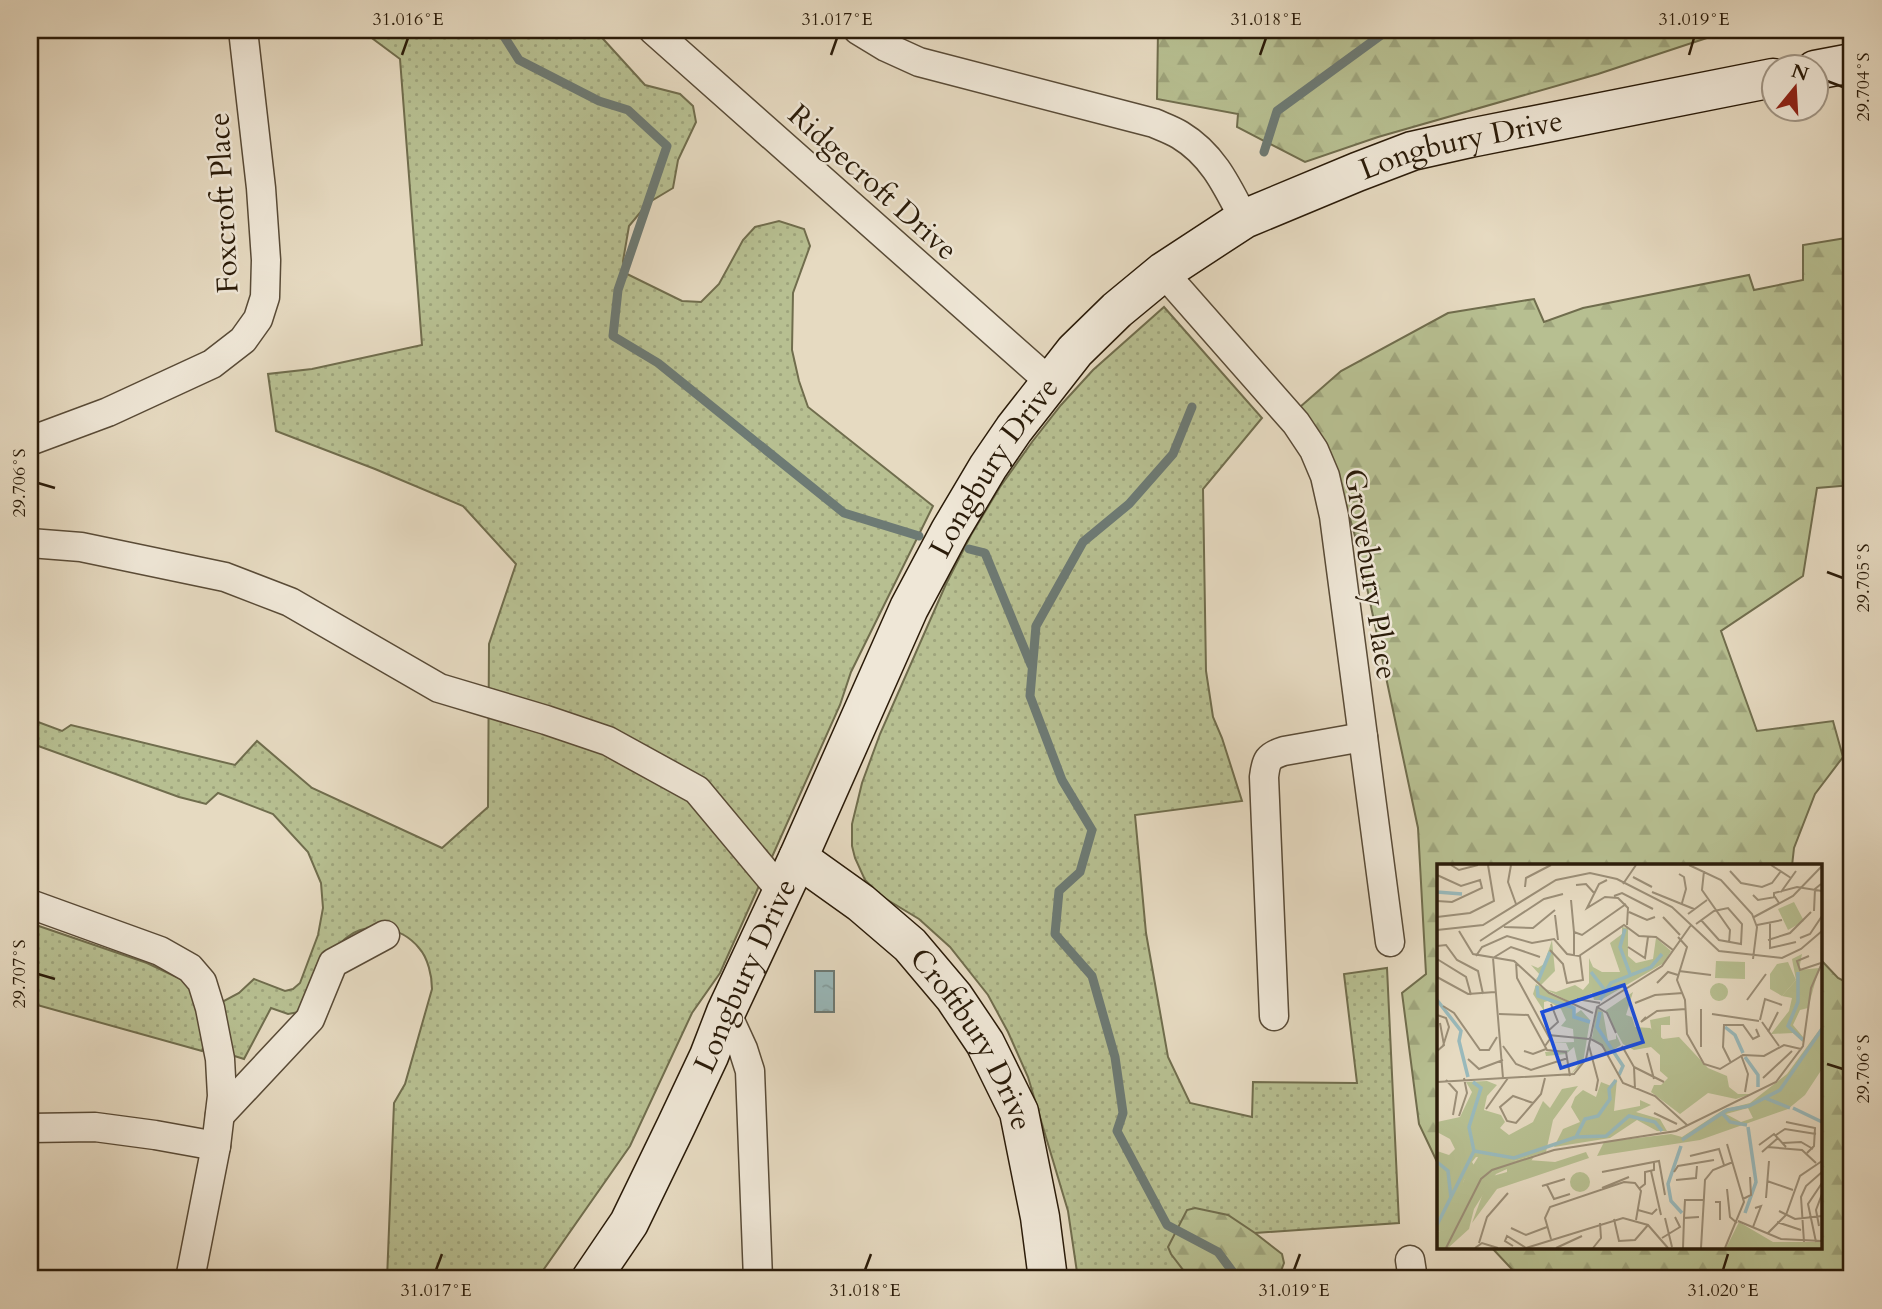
<svg xmlns="http://www.w3.org/2000/svg" width="1882" height="1309" font-family="Cardo,serif">
<style>
.grass{fill:url(#grass-dots);stroke:#706d4d;stroke-width:2}
.forest{fill:url(#forest-firs);stroke:#706d4d;stroke-width:2}
.water{fill:url(#water-ripples);stroke:#6d7a74;stroke-width:2}
.lines{fill:none;stroke-linecap:round;stroke-linejoin:round}
.stream{stroke:#6d7a74;stroke-width:9}
.street-casing{stroke:#594b37;stroke-width:31}
.secondary-casing{stroke:#2a1b09;stroke-width:41}
.street{stroke:#efe7d7;stroke-width:28}
.secondary{stroke:#efe7d7;stroke-width:38}
.ticks{fill:none;stroke:#2a1b09;stroke-width:2.5}
.labels{text-anchor:middle;stroke-width:5;stroke-linejoin:round;paint-order:stroke}
.street-label{font-size:30px;fill:#2a1b09;stroke:#efe7d7}
.inset-river{fill:none;stroke:#99b9bb;stroke-width:3.5}
.inset-road{fill:none;stroke:#9b8e77;stroke-width:2}
.view{fill:#1d4ed8;fill-opacity:0.15;stroke:#1d4ed8;stroke-width:3.5}
.inset-edge{fill:none;stroke:#2a1b09;stroke-width:3.5}
.neatline{fill:none;stroke:#2a1b09;stroke-width:2.5}
.ticks-label{font-size:18px;text-anchor:middle;fill:#2a1b09}
</style>
<defs>
<pattern id="grass-dots" width="8" height="8" patternUnits="userSpaceOnUse" patternTransform="scale(1.75)"><rect width="8" height="8" fill="#b7bf91"/><path d="M2 2h.1M6 6h.1" fill="none" stroke="#9ea47c" stroke-width="1.8" stroke-linecap="round"/></pattern>
<pattern id="forest-firs" width="22" height="20" patternUnits="userSpaceOnUse" patternTransform="scale(1.75)"><rect width="22" height="20" fill="#b7bf91"/><path d="M5 1l3.5 6h-7zM16 11l3.5 6h-7z" fill="#9ea47c"/></pattern>
<pattern id="water-ripples" width="26" height="14" patternUnits="userSpaceOnUse" patternTransform="scale(1.75)"><rect width="26" height="14" fill="#99b9bb"/><path d="M2 4q2-2 4 0t4 0M15 11q2-2 4 0t4 0" fill="none" stroke="#849e9f"/></pattern>
</defs>
<rect width="100%" height="100%" fill="#e6dac1"/>
<filter id="stains"><feTurbulence type="fractalNoise" baseFrequency=".00286" numOctaves="4"/><feColorMatrix values="0 0 0 0 .2 0 0 0 0 .09 0 0 0 0 .02 0 0 0 .5 -.17"/></filter>
<radialGradient id="worn" r=".72"><stop offset=".6" stop-color="#630" stop-opacity="0"/><stop offset="1" stop-color="#630" stop-opacity=".3"/></radialGradient>
<g class="grass">
<path d="M361 30H595L645 85 680 94 693 106 696 122 678 160 673 188 648 203 629 226 623 261 625 273 682 301 701 302 719 284 743 240 755 227 779 221 804 229 810 246 793 293 792 350 799 381 808 407 933 506 851 672 840 705 720 973 692 1013 630 1146 537 1279H387L394 1103 405 1084 432 989C432 976 428 958 419 948 402 927 368 920 346 938 329 951 311 992 299 1012L288 1014 271 1008 244 1059 228 1054 220 1003 239 993 254 979 285 991 293 989 300 983 318 935 323 908 321 883 308 852 273 814 218 793 206 804 179 797 30 743V719L62 731 71 725 235 765 257 741 312 788 442 848 488 807 489 644 516 564 463 506 375 469 276 431 268 374 312 369 422 345 400 59Z"/>
<polygon points="1164,307 1262,418 1203,489 1206,671 1213,717 1222,738 1242,801 1135,815 1146,933 1168,1057 1190,1103 1252,1117 1253,1082 1357,1083 1344,974 1387,968 1399,1223 1255,1233 1228,1279 1078,1279 1068,1211 1028,1077 1008,1032 988,995 950,947 919,919 881,896 865,880 855,858 852,846 852,824 862,783 880,734 946,584 971,535 1000,487 1032,442 1061,405 1093,370"/>
<polygon points="30,923 147,963 187,982 194,996 206,1038 202,1051 30,1003"/>
</g>
<g class="forest">
<polygon points="1158,30 1731,30 1598,74 1378,137 1305,162 1237,127 1238,114 1157,99"/>
<polygon points="1852,237 1852,332 1843,334 1852,365 1852,485 1817,488 1803,576 1721,631 1757,731 1833,721 1843,757 1815,794 1794,848 1792,866 1439,866 1439,1166 1419,1124 1402,993 1426,974 1418,828 1359,550 1343,494 1300,407 1341,371 1448,313 1534,299 1544,322 1583,308 1749,275 1754,290 1803,280 1803,245"/>
<polygon points="1821,960 1838,978 1852,985 1852,1279 1521,1279 1492,1248 1821,1248"/>
<polygon points="1195,1208 1228,1215 1255,1233 1282,1254 1284,1263 1278,1279 1190,1279 1171,1254 1168,1247 1187,1210"/>
</g>
<rect class="water" x="815" y="971" width="19" height="41"/>
<g class="lines">
<g class="stream">
<polyline points="500,30 519,60 599,101 628,110 667,146 618,290 613,336 658,363 844,513 919,536"/>
<polyline points="1264,152 1277,111 1388,30"/>
<polyline points="1192,407 1173,454 1129,504 1083,542 1036,626 1030,696 1062,780 1092,830 1080,872 1059,891 1055,934 1092,976 1115,1057 1123,1113 1117,1131 1167,1225 1218,1252 1238,1279"/>
<polyline points="969,549 985,553 1031,665"/>
</g>
<g class="street-casing">
<g id="street">
<polyline points="653,30 1050,382"/>
<path d="M858 30 886 47 919 62 1154 123C1163 127 1172 130 1180 135 1213 155 1227 186 1244 219"/>
<polyline points="1163,272 1296,423 1314,450 1325,476 1334,516 1390,942"/>
<polyline points="30,441 108,412 212,364 243,340 258,319 265,297 266,260 261,188 243,30"/>
<polyline points="30,543 81,547 225,577 290,602 439,688 546,720 608,741 697,790 782,892"/>
<polyline points="30,904 160,951 190,968 202,982 210,1008 220,1059 222,1096 216,1146 190,1279"/>
<polyline points="726,1012 743,1049 750,1071 758,1279"/>
<path d="M1274 1016 1264 777C1266 760 1268 756 1284 751L1363 737"/>
<polyline points="220,1115 310,1019 333,963 385,935"/>
<polyline points="30,1128 95,1127 155,1135 216,1146"/>
<polyline points="1410,1260 1413,1279"/>
</g>
</g>
<g class="secondary-casing">
<g id="secondary">
<polyline points="1815,70 1852,63"/>
<path id="s1" d="M798 858 861 903 910 945 954 997 985 1043 1019 1112 1040 1217 1048 1279"/>
<path id="s2" d="M591 1279 629 1223 676 1126 709 1056 726 1012 798 858 909 608 950 531 988 467 1014 429 1075 351 1117 310 1163 272 1244 219 1357 172 1412 151 1470 138 1773 78"/>
</g>
</g>
<use href="#street" class="street"/>
<use href="#secondary" class="secondary"/>
</g>
<path class="ticks" d="M402 55 408 38M831 55 837 38M1260 55 1266 38M1689 55 1694 38M1827 81 1843 87M38 483 55 488M1827 572 1843 578M38 974 55 979M1827 1064 1843 1069M436 1270 442 1254M865 1270 871 1254M1294 1270 1300 1254M1723 1270 1728 1254"/>
<g class="labels">
<g class="street-label">
<text dy="10" stroke="none"><textPath href="#s2" startOffset="1496">Longbury Drive</textPath></text>
<text transform="translate(873 182) rotate(42)" y="10">Ridgecroft Drive</text>
<text transform="translate(223 203) rotate(-93)" y="10">Foxcroft Place</text>
<text dy="10" stroke="none"><textPath href="#s2" startOffset="908">Longbury Drive</textPath></text>
<text transform="translate(1371 574) rotate(81)" y="10">Grovebury Place</text>
<text dy="10" stroke="none"><textPath href="#s2" startOffset="341">Longbury Drive</textPath></text>
<text dy="10" stroke="none"><textPath href="#s1" startOffset="256">Croftbury Drive</textPath></text>
</g>
</g>
<g transform="translate(1437 864)">
<rect width="385" height="385" fill="#e6dac1"/>
<path d="M99 120 137 142V151L144 146 153 156 146 199 134 210 141 201 137 183 129 190 109 192 108 188 132 186 129 179H113L137 178 136 165 124 162 129 156 124 145 111 137 107 138V147L96 130ZM160 144 166 148 171 177 179 175V170L184 181 171 189 155 174ZM43 290 77 297 98 291 89 305H70L59 310 37 345 32 365 11 384H0V368L10 365 27 316ZM302 358 336 378H383V384H289Z" fill="#b7bf91"/>
<path d="M185 63 191 64V92L199 99 216 95 219 74 234 87 227 99 164 136H157L155 129 135 139 108 125 119 128 138 121 146 126 152 119V94L156 103 165 108H183L173 79 185 70ZM115 76 118 107 104 121 99 115 103 111 94 101 101 104 107 100ZM365 90 362 106 382 104 371 144 363 146 356 161 367 174 366 178 356 169 334 170 352 147 355 134 345 132 359 116 355 95ZM196 128 189 151 195 153 198 163 213 164 226 175 242 173 271 204 290 212 292 223 301 230H314L299 235 271 229 243 250 214 228 217 221H224L231 214 223 207V191L214 183 197 186 186 180 168 147ZM385 162V205L368 231 351 245 263 276 160 292 167 278 234 270 245 273 286 246 313 239 350 210ZM311 244 316 254 304 258 289 250ZM180 215 177 247 203 242V236L214 241 199 248 223 255 230 267H220L200 256 173 274 117 283 126 265 143 258 134 243 138 233 146 226 159 233 164 218 174 222ZM50 217 60 221 50 232 47 246 64 251 68 258 63 264 72 271 96 258 106 237 113 244 125 225 141 222 116 256 109 288 77 297 39 293 35 298 39 304 27 316 18 355 10 366 0 368V287L12 291 18 285 13 275 0 268V258L23 253 35 228 29 218ZM149 288 152 294 60 325 35 359 52 313 70 308V304L89 305 91 296 118 298Z" fill="#b7bf91" fill-rule="evenodd"/>
<path d="M357 38 367 57 351 66 341 45ZM279 97 308 98V115L278 114ZM351 98 359 116 345 132 333 125V110L340 100ZM273 128a9 9 0 1 1 18 0a9 9 0 1 1-18 0ZM233 152V161H224V174L215 169 213 156ZM133 318a10 10 0 1 1 20 0a10 10 0 1 1-20 0Z" fill="#b7bf91"/>
<path class="inset-river" d="M0 28 25 30M188 65 183 83 193 110M154 108 167 125M361 108V138L351 162 366 176M101 117 113 88M100 122 101 132 137 144V153L153 158M0 136 24 167 22 177 31 213M163 136 174 119 214 103 225 90M163 148 160 163 186 202 182 211M288 163 298 171 306 189M308 193 321 211V223M36 218 44 224 32 263 37 287M328 234 353 244M356 244 385 258M285 249 293 258 310 261M139 273 148 255 161 252 173 235 172 225 179 216M245 276 290 246 312 242 343 226 385 165M244 282 231 320 234 337 245 349M0 298 11 307 14 334M308 349 319 318 311 263M0 361 37 287 77 294 139 273 169 272 192 252 218 258 225 267"/>
<path class="inset-road" d="M14 1 22 6 41 1M74 1 71 18 79 40M252 1 284 16 315 50 320 63 316 95M334 1 354 14M267 7 265 26 293 66 292 79M293 7 304 19 325 23 335 19 344 7M242 10 247 13 249 25 245 39M0 11 24 22 43 16 45 24 15 38 0 37M196 13 215 23M170 16 162 20 150 44 168 33 181 34 191 44 190 61M186 20 199 1M139 21 149 20 158 30M88 23 89 14 114 1M215 28 257 45M344 28 359 7M316 31 321 36 338 33 342 39M177 32 185 29 216 45M337 33V29L360 23 385 27M134 36 137 68 145 71 189 40M377 47 378 25 384 20M192 48 210 56 218 53M251 50 270 36M118 51 121 76M0 53 33 49 57 37 51 1M226 53 243 71M317 53 356 32 385 2M333 59V84L359 78M259 60 277 47 291 44 305 60 304 80 282 76 264 56M320 61 345 56M67 63 96 64 118 46M0 66 46 61 119 16 153 9 180 15 235 43 282 87 345 94 364 85 385 67M22 67 36 90 77 97 112 129 156 149M241 73 250 83 240 116 248 136 250 170 267 200 283 205 306 191 327 192 347 181 364 185M363 74 373 70 385 52M331 76 353 69 374 48M43 77 107 35 126 30M0 82 9 81 20 96 41 107 46 130M191 83 208 94 211 73M113 86 126 100 130 119 146 116 143 92M39 92 45 83 70 72 95 79 117 75 130 90 142 92 187 61 202 72 219 73 236 86M137 92V68M372 92 360 97 363 106 384 99M0 95 29 113 34 131M79 98 80 114 113 175 108 182M242 107 274 111M0 113 31 130 58 128M220 119 231 108 241 111M140 135 163 139M310 136 329 110M198 139 218 131 246 129M6 142 17 149 43 186H52L60 173M160 143 170 149 179 169M264 145V183M62 150 91 151 110 186 129 188 133 212M275 150 322 157M0 151 9 154 12 163 6 182M209 153 204 158 220 147 249 145M323 156 328 135 345 141M325 158 342 182M110 168 121 158 114 140M331 168 341 148M111 171 152 175M152 174 165 181 186 219 218 232 250 261M66 182 79 200 94 206 131 194M152 182 161 216 159 227M185 182 197 203 198 225M0 187 7 181 3 159M87 187 96 190 109 185M210 189 217 215M304 191 311 210 308 228M31 195 42 205 66 196M294 199 286 183 287 161H306L316 175 322 172 319 165M197 203 227 218M66 214 56 94 74 83 103 93M326 214 355 187M9 216 20 228 16 251M0 218 137 210 149 195 160 143 225 102 254 61M96 239 76 232 63 243 70 257 79 259 98 237 104 230 108 214M49 245 71 214M217 249 240 260M22 252 30 229 27 214M349 258 378 264 377 282 370 289M339 271 348 265 379 270M346 279 364 278 376 285M322 281 337 270 349 283M330 283 365 286 379 299M325 288 341 274M253 292 282 285 287 301M214 307 224 351M165 308 222 297 228 331M237 308 241 302 277 296M239 316 259 314 260 302M330 317 356 326M110 321 117 335 133 330M105 322 128 315M165 324 192 313M203 324 208 320V308L217 306V298M290 325 293 353 300 359M329 334 332 297M306 335 314 331 313 313M278 338H283V356M201 346 215 350 220 345M342 347 358 355 385 352M228 354 235 383M247 354 248 336H266M177 355 182 377 198 376 211 361M301 357 344 375 385 377M340 358 364 366M382 362 379 346 385 330M316 363 324 342 318 344M74 364 89 371 110 363M330 370 349 351 363 312 385 297M225 374 243 363 238 353M114 375 108 354 113 343 187 318 198 319 204 327 199 356M367 378 364 333 369 322 385 308M379 378 371 340 385 319M42 379 50 353 71 329M76 382 68 377 70 372 89 384M9 384 44 315 55 306 117 286 239 267 339 218 366 182 374 124 385 99M38 384 45 379 61 384M89 384 186 354 211 361 231 384M119 384 145 372M156 384 164 374 163 359M246 384 247 354 262 353M264 384 268 316 276 306 296 298M288 384 307 338 290 280"/>
<path class="view" d="M187 121 206 178 124 204 105 148Z"/>
<rect width="385" height="385" class="inset-edge"/>
</g>
<rect width="1882" height="1309" fill="none" stroke="#e6dac1" stroke-width="77"/>
<g transform="translate(1795 88) rotate(18)"><circle r="33" fill="#efe7d7" stroke="#a09585" stroke-width="2"/>
<path d="M0-5L12 26L0 18L-12 26Z" fill="#8f2418"/>
<text y="-10" font-size="19" font-weight="bold" text-anchor="middle" fill="#2a1b09">N</text>
</g>
<rect x="38" y="38" width="1805" height="1232" class="neatline"/>
<g class="ticks-label">
<text x="408" y="25">31.016°E</text>
<text x="837" y="25">31.017°E</text>
<text x="1266" y="25">31.018°E</text>
<text x="1694" y="25">31.019°E</text>
<text transform="translate(1863 87) rotate(-90)" y="6">29.704°S</text>
<text transform="translate(19 483) rotate(-90)" y="6">29.706°S</text>
<text transform="translate(1863 578) rotate(-90)" y="6">29.705°S</text>
<text transform="translate(19 974) rotate(-90)" y="6">29.707°S</text>
<text transform="translate(1863 1069) rotate(-90)" y="6">29.706°S</text>
<text x="436" y="1296">31.017°E</text>
<text x="865" y="1296">31.018°E</text>
<text x="1294" y="1296">31.019°E</text>
<text x="1723" y="1296">31.020°E</text>
</g>
<rect width="100%" height="100%" filter="url(#stains)"/>
<rect width="100%" height="100%" fill="url(#worn)"/>
</svg>
